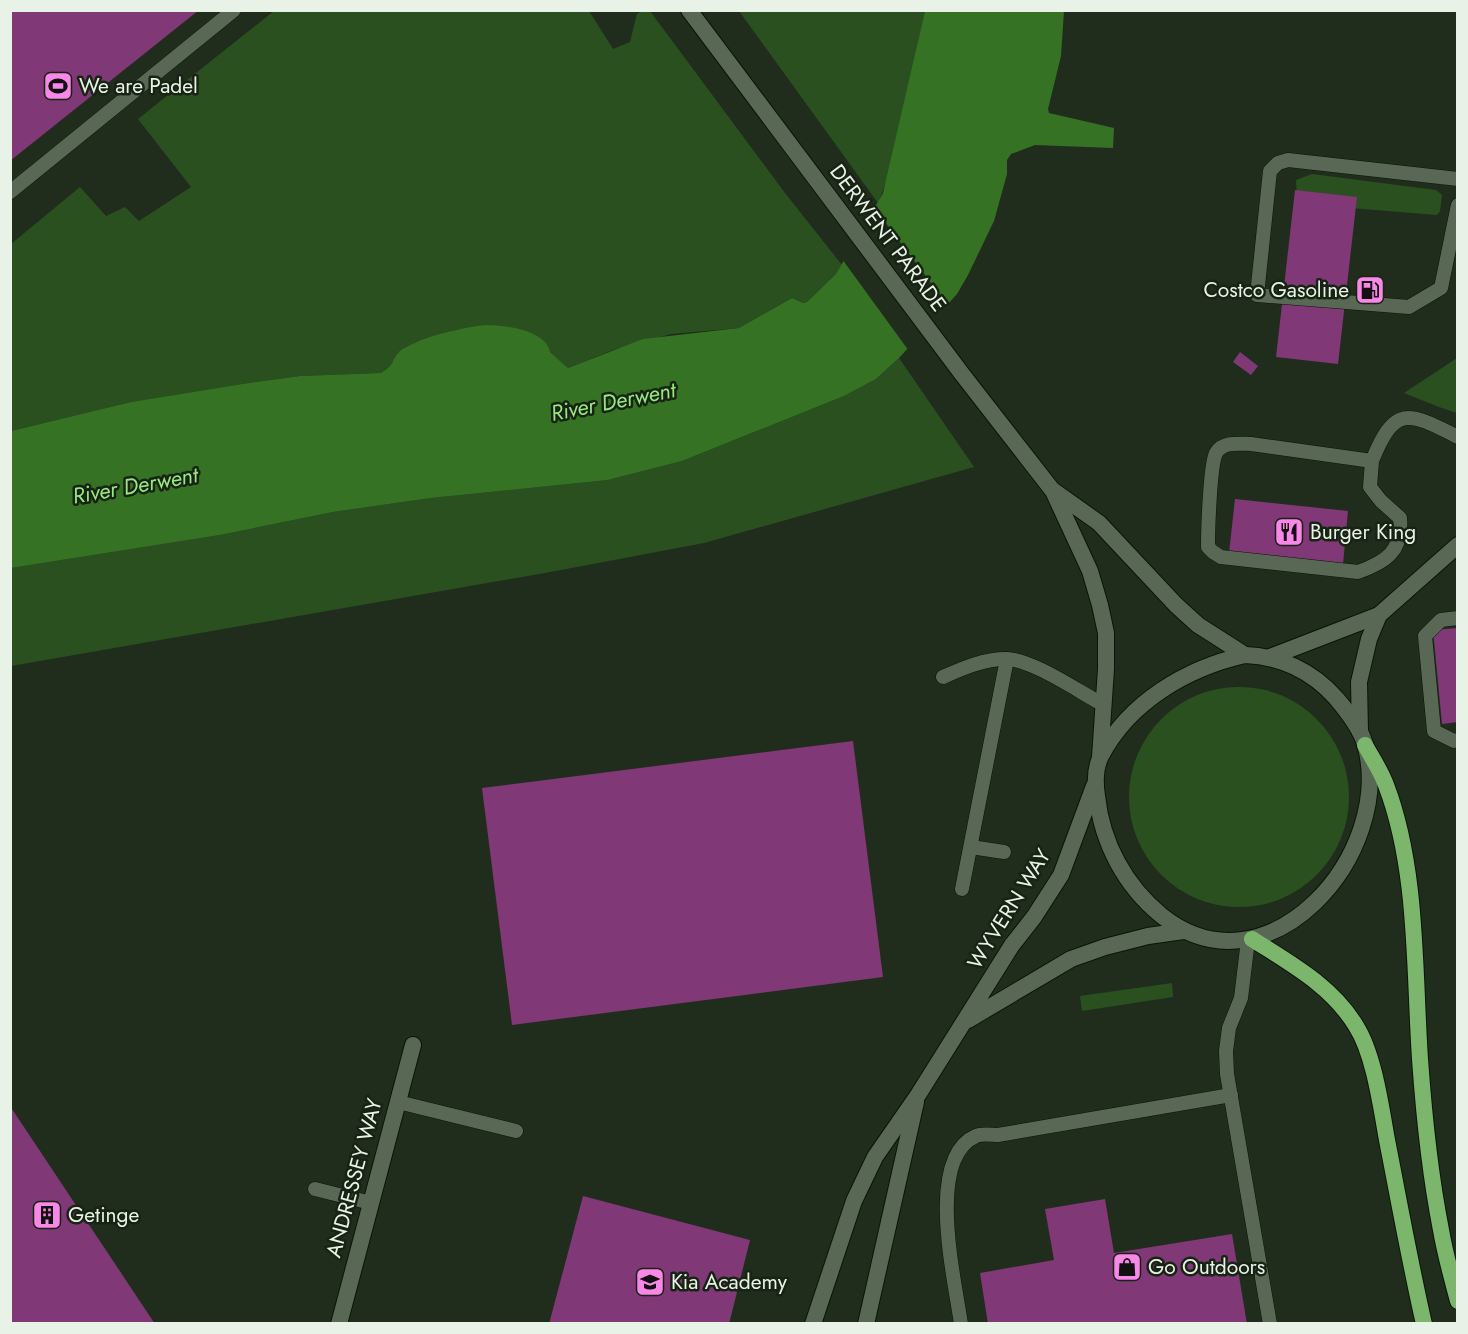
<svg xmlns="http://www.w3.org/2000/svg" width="1468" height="1334" font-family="Jost,sans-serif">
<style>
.green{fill:#2b5020}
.water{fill:#367224}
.pier{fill:#202d1d}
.building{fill:#803876}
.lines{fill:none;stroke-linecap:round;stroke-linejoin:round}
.service-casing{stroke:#091506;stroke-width:15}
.minor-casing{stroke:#091506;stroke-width:18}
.tertiary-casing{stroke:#091506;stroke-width:18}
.trunk-casing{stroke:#091506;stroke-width:18}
.service{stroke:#596855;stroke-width:14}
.minor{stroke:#596855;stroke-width:16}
.tertiary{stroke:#596855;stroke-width:16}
.trunk{stroke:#7cb56c;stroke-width:16}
.labels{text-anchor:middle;stroke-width:5;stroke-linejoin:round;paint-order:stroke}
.poi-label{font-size:21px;fill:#e9f2e7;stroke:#172313;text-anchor:start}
.street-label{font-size:21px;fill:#e9f2e7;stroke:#172313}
.water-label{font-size:22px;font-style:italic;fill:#98e881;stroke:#172313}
</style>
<rect width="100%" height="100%" fill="#202d1d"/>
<g class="green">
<polygon points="274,11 589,11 613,49 630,42 637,14 642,11 650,11 785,193 842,265 836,274 807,302 803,303 792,298 739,328 671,334 613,350 568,368 549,351 399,352 391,367 381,373 300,376 242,384 131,402 11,431 11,244 80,187 106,216 125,207 139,221 191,187 138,119"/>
<polygon points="739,11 925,11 889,174 878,203"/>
<polygon points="1312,174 1436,190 1442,195 1440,211 1437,215 1301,204 1297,196 1296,180"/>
<polygon points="899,358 974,467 704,543 545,573 11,666 11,568 220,535 333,512 431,498 608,480 682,461 844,396 876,379"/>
<polygon points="1457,358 1457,413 1439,407 1404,393"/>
<circle cx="1239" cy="797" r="110"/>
<polygon points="1172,983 1173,997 1082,1011 1080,996"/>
</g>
<path class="water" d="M925 11H1064L1061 56 1048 109 1049 113 1114 128 1113 148 1035 145 1011 154 1007 160V174L994 221 968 275 957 294 899 358 876 379 844 396 682 461 608 480 431 498 333 512 220 535 11 568V431L131 402 242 384 300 376 381 373C395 365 391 361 399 352 402 349 410 345 415 343 428 336 463 328 477 326 497 323 546 329 550 352L568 368 643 339 739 328 792 298 803 303 807 302 836 274 883 193Z"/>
<polygon class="pier" points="873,206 949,307 909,351 842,259"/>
<g class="building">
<polygon points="10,10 199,10 10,161"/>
<polygon points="1295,190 1357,197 1338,364 1276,357"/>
<polygon points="1240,352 1258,366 1251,375 1233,362"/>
<polygon points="1235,499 1348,511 1343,564 1229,553"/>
<polygon points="1458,628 1458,722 1442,724 1433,630"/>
<polygon points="853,741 883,977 512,1025 482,788"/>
<polygon points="10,1106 155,1324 10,1324"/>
<polygon points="583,1196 750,1240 729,1324 549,1324"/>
<polygon points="1105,1199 1114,1253 1232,1234 1247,1324 988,1324 980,1273 1054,1260 1045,1209"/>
</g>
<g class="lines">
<g class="service-casing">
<g id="service">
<polyline points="1458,179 1288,160 1278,163 1270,171 1257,295 1409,307 1441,288 1458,205"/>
<polyline points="10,192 234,10"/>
<path d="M1372 461 1370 487 1381 501 1400 518C1403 551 1386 562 1358 572L1221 557 1213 552 1208 547C1208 530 1210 465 1216 453 1223 441 1240 444 1251 444L1372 461C1395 404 1408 412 1458 437"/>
<polyline points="1458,618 1441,620 1425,636 1434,731 1454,741 1458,740"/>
<path d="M943 677C963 668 984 659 1006 659 1032 659 1079 692 1104 705"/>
<polyline points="971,847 1004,852"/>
<polyline points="962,889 1007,659"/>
<polyline points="1248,940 1241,998 1229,1028 1226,1051 1227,1074 1270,1324"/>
<polyline points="398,1102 516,1131"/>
<polyline points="315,1189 371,1203"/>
<path d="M961 1324C955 1280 925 1158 976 1136 982 1133 992 1135 998 1135L1231 1095"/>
</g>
</g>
<g class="minor-casing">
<g id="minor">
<polyline points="1270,657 1379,615 1458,545"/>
<polyline points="1360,732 1359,682 1369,639 1379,615"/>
<polyline points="339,1324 413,1045"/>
</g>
</g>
<g class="tertiary-casing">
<g id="tertiary">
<polyline points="689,10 962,374 1053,491 1090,571 1100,605 1106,633 1106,669 1100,757"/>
<polyline points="1054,491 1099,523 1176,605 1198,625 1245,655"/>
<path d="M1245 655C1280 656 1312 671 1336 698 1347 711 1360 727 1365 744 1396 853 1268 1000 1162 916 1125 886 1102 843 1097 796 1095 783 1095 768 1101 756 1129 702 1187 668 1245 655Z"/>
<polyline points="968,1020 1071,959 1105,947 1148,936 1183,931"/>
<polyline points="813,1324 854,1201 875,1157 918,1095 1012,945 1034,917 1061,875 1094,786"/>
<polyline points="866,1324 916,1102"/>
</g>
</g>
<g class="trunk-casing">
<g id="trunk">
<path d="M1365 745C1372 758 1381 771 1386 785 1418 869 1414 970 1420 1059 1424 1116 1430 1174 1441 1230 1445 1254 1452 1278 1458 1301"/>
<path d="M1252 939C1291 964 1332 986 1356 1026 1374 1054 1381 1107 1387 1140 1399 1201 1410 1263 1424 1324"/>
</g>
</g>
<use href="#service" class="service"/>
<use href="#minor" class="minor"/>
<use href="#tertiary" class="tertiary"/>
<use href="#trunk" class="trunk"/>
</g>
<defs>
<g id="stadium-square" transform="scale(1.5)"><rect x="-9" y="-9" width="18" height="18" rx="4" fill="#f987e8" stroke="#172313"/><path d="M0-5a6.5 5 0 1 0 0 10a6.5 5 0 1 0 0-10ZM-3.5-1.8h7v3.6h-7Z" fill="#111"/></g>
<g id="fuel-square" transform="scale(1.5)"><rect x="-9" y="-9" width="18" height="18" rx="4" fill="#f987e8" stroke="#172313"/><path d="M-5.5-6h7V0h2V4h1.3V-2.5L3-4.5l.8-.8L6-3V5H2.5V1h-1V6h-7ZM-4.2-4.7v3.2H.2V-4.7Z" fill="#111"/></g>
<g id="restaurant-square" transform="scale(1.5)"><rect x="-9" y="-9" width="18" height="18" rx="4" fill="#f987e8" stroke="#172313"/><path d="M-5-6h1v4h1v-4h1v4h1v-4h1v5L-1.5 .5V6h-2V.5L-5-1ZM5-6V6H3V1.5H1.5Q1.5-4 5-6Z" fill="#111"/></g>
<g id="building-square" transform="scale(1.5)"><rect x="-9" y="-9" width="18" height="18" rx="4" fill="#f987e8" stroke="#172313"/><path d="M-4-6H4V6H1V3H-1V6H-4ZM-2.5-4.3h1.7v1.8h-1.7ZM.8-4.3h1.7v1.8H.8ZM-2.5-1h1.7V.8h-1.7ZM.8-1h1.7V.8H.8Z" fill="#111"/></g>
<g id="shop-square" transform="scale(1.5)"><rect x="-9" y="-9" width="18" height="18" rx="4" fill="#f987e8" stroke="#172313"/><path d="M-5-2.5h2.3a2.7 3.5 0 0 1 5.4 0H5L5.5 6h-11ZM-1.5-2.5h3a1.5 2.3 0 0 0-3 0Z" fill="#111"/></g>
<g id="university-square" transform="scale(1.5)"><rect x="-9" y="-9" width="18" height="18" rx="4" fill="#f987e8" stroke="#172313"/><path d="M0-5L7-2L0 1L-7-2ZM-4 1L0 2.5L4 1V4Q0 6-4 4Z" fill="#111"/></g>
</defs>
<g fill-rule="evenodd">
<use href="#stadium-square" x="58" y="86"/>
<use href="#fuel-square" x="1370" y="290"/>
<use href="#restaurant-square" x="1289" y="532"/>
<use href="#building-square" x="47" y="1215"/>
<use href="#shop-square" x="1127" y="1267"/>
<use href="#university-square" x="650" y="1282"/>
</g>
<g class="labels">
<g class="poi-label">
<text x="79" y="93">We are Padel</text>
<text x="1349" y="297" text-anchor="end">Costco Gasoline</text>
<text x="1310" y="539">Burger King</text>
<text x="68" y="1222">Getinge</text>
<text x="1148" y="1274">Go Outdoors</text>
<text x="671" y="1289">Kia Academy</text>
</g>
<g class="street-label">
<text transform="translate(888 238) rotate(53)" y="7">DERWENT PARADE</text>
<text transform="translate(1009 909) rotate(-58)" y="7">WYVERN WAY</text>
<text transform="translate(354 1178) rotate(-75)" y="7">ANDRESSEY WAY</text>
</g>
<g class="water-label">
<text transform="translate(613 401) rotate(-11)" y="8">River Derwent</text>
<text transform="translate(135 485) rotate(-10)" y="8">River Derwent</text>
</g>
</g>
<rect width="1468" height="1334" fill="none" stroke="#e9f2e7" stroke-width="24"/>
</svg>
